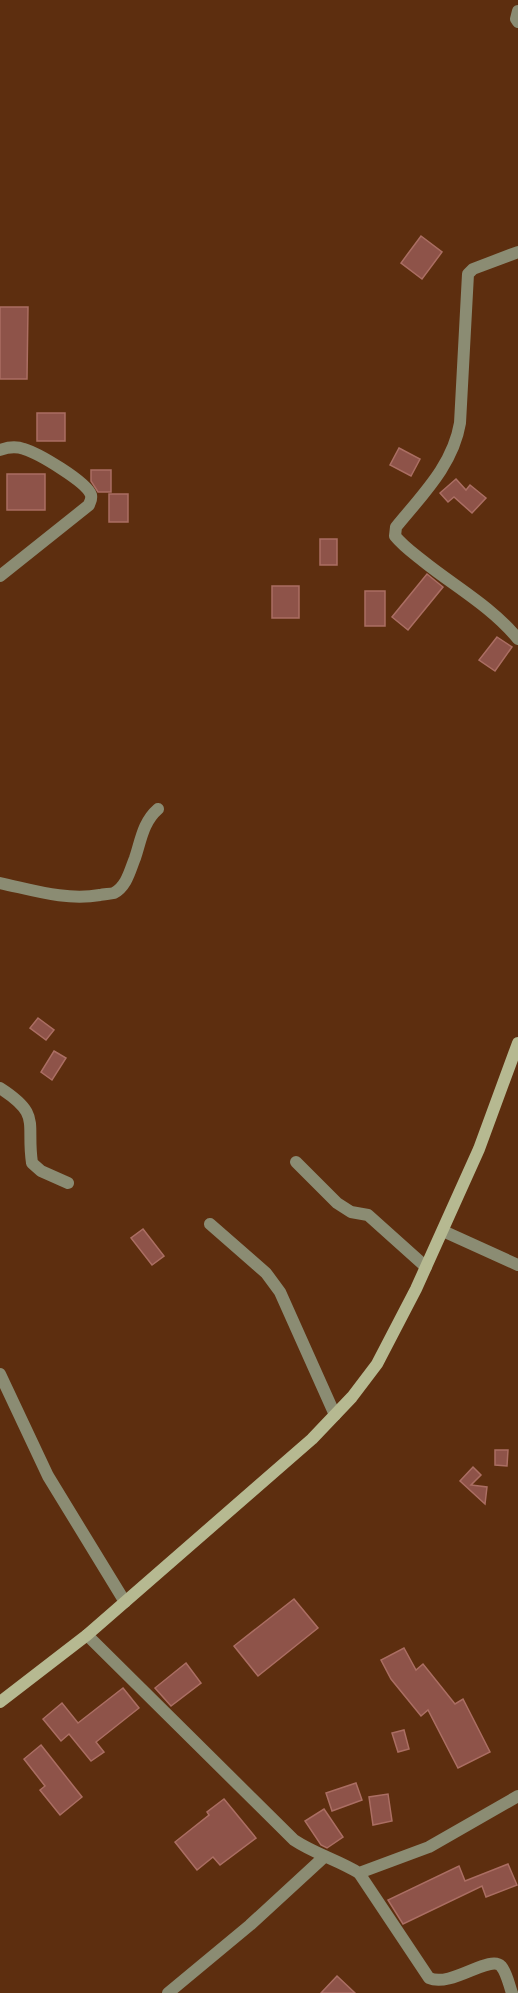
<svg xmlns="http://www.w3.org/2000/svg" width="518" height="1993" font-family="'Libre Baskerville',serif">
<style>
.building{fill:#8e5349;stroke:#ab6e63;stroke-width:1.5}
.lines{fill:none;stroke-linecap:round;stroke-linejoin:round}
.minor{stroke:#8b8c73;stroke-width:12}
.secondary{stroke:#b6b991;stroke-width:12}
</style>
<rect width="100%" height="100%" fill="#5d2e0f"/>
<g class="building">
<polygon points="421,236 442,252 422,279 401,263"/>
<polygon points="0,307 28,307 27,379 0,379"/>
<rect x="37" y="413" width="28" height="28"/>
<polygon points="399,448 420,459 411,476 390,465"/>
<polygon points="91,470 111,470 111,492 98,492 91,481"/>
<rect x="7" y="474" width="38" height="36"/>
<polygon points="456,479 466,490 470,485 486,498 472,513 454,497 448,502 440,493"/>
<rect x="109" y="494" width="19" height="28"/>
<rect x="320" y="539" width="17" height="26"/>
<polygon points="427,574 443,587 408,630 392,617"/>
<rect x="272" y="586" width="27" height="32"/>
<rect x="365" y="591" width="20" height="35"/>
<polygon points="497,637 512,647 495,671 479,660"/>
<polygon points="38,1018 54,1030 46,1040 30,1028"/>
<polygon points="54,1051 66,1058 52,1080 41,1072"/>
<polygon points="143,1229 164,1256 152,1265 131,1238"/>
<polygon points="495,1450 508,1450 507,1466 495,1465"/>
<polygon points="473,1467 481,1475 471,1485 487,1487 485,1504 460,1481"/>
<polygon points="294,1599 318,1628 258,1676 234,1646"/>
<polygon points="404,1648 416,1670 423,1664 455,1704 463,1699 490,1752 458,1768 428,1710 421,1716 391,1679 381,1660"/>
<polygon points="186,1663 201,1683 171,1706 155,1688"/>
<polygon points="123,1688 139,1708 96,1742 104,1752 91,1761 69,1734 61,1741 43,1719 62,1703 78,1723"/>
<polygon points="404,1730 409,1749 398,1752 392,1733"/>
<polygon points="41,1745 82,1797 60,1815 40,1790 45,1786 24,1759"/>
<polygon points="356,1783 362,1800 332,1811 326,1793"/>
<polygon points="388,1794 392,1821 373,1825 369,1797"/>
<polygon points="224,1799 256,1838 220,1865 213,1857 197,1870 175,1842 209,1815 207,1812"/>
<polygon points="324,1809 343,1837 327,1848 321,1845 305,1821"/>
<polygon points="508,1864 517,1885 486,1897 482,1886 403,1924 388,1900 459,1866 465,1881"/>
<polygon points="337,1976 355,1993 321,1993"/>
</g>
<g class="lines">
<g class="minor">
<polyline points="518,11 516,19 518,22"/>
<path d="M518 252 473 269 468 274 460 423C453 465 422 495 396 527L395 536C403 546 413 553 423 561 454 586 492 607 518 639"/>
<path d="M0 450C8 447 16 446 24 449 38 453 87 482 91 495 92 500 90 501 89 505L0 576"/>
<path d="M0 883C33 890 66 901 100 895 104 894 110 894 114 893 127 886 130 870 135 858 141 840 143 822 158 809"/>
<path d="M0 1088C42 1115 26 1122 32 1163L41 1171 68 1183"/>
<polyline points="296,1162 337,1203 351,1212 368,1215 426,1267"/>
<polyline points="210,1224 266,1273 280,1292 335,1415"/>
<polyline points="443,1231 518,1265"/>
<polyline points="0,1374 48,1476 125,1602"/>
<path d="M87 1635 294 1840C315 1854 338 1860 359 1873L429 1847 518 1796"/>
<path d="M359 1873 429 1978C451 1988 490 1954 501 1966 507 1973 509 1985 512 1993"/>
<polyline points="168,1993 250,1925 324,1857"/>
</g>
<polyline class="secondary" points="0,1702 87,1635 312,1439 352,1397 377,1364 416,1289 479,1149 518,1043"/>
</g>
</svg>
